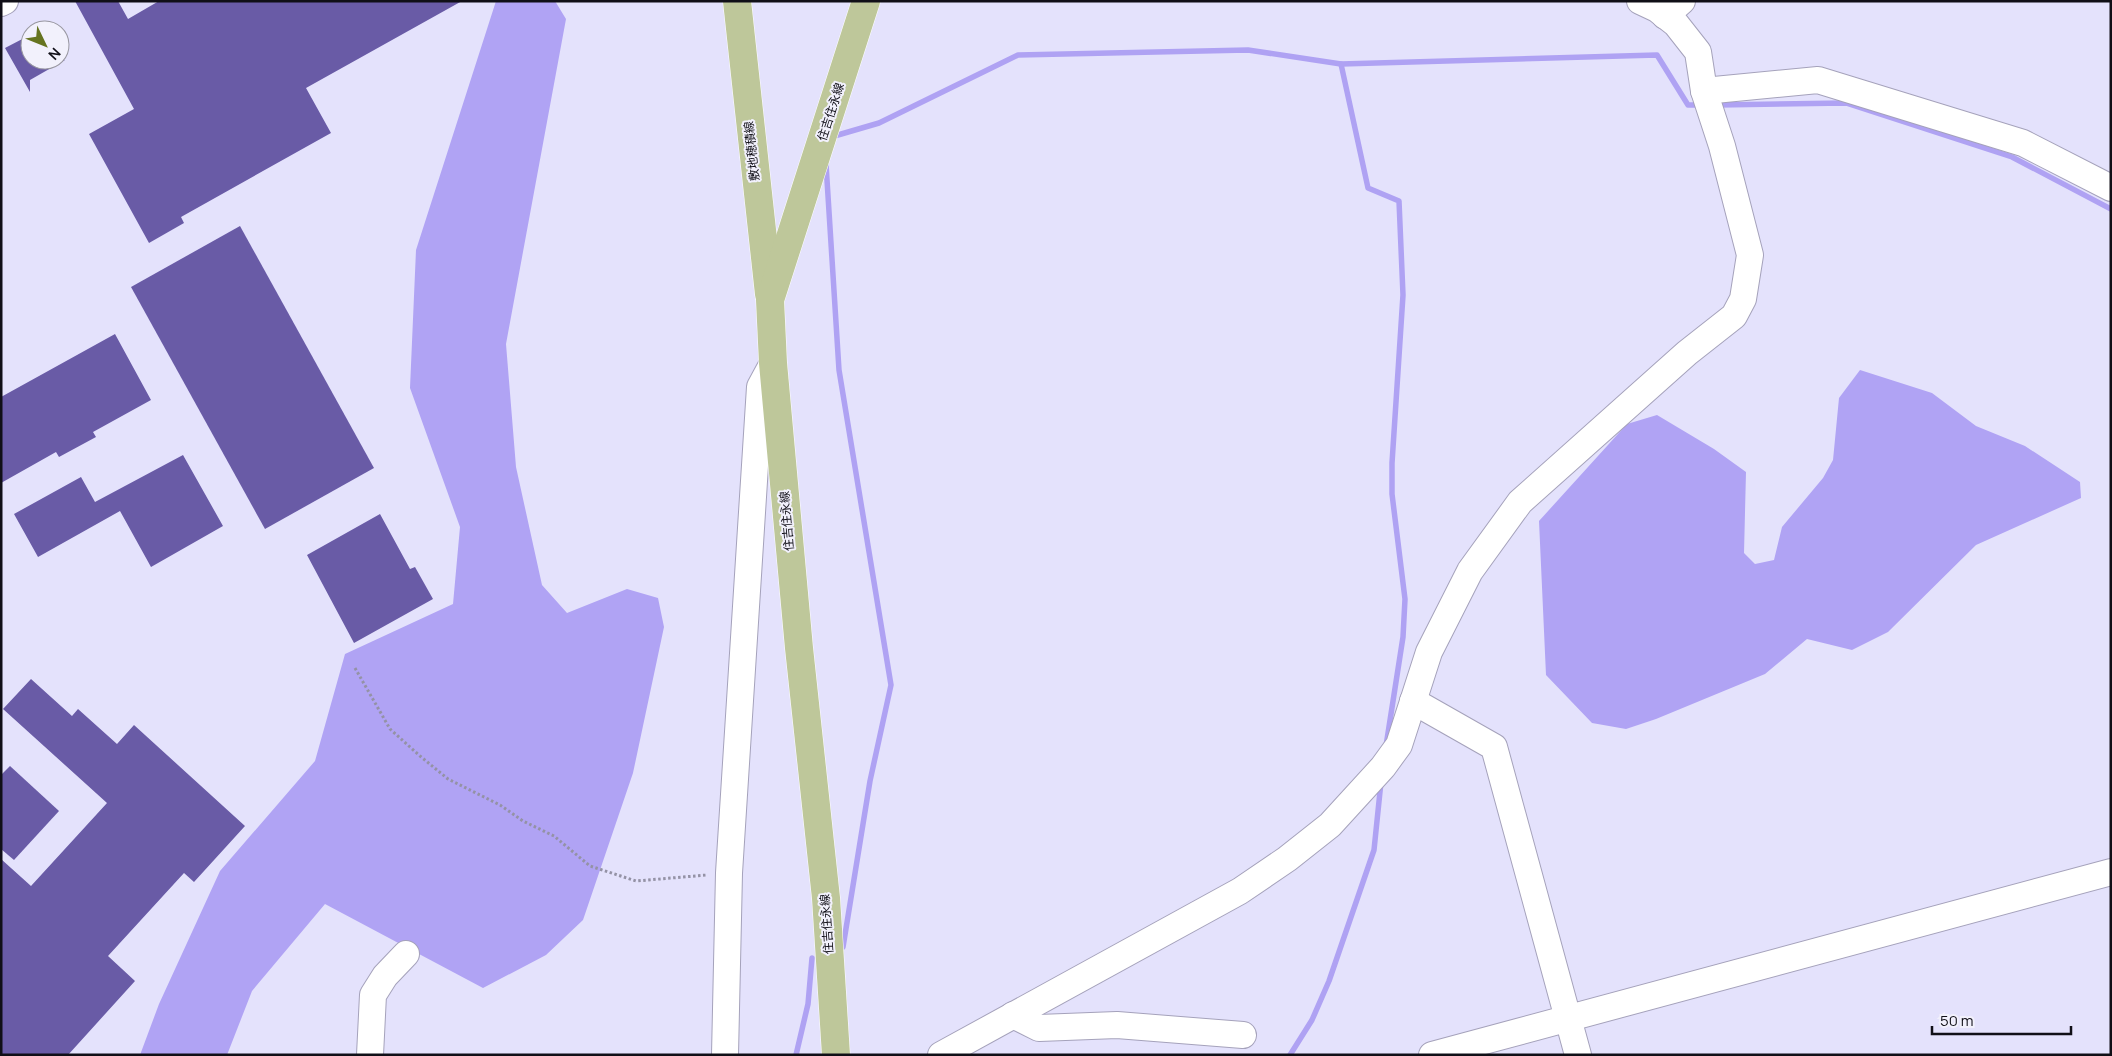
<svg xmlns="http://www.w3.org/2000/svg" width="2112" height="1056" font-family="Manrope,'Noto Sans JP',sans-serif">
<style>
.forest{fill:#b0a3f4}
.lines{fill:none;stroke-linecap:round;stroke-linejoin:round}
.stream{stroke:#afa2f3;stroke-width:5.5}
.building{fill:#695ba6}
.minor-casing{stroke:#a5a2bb;stroke-width:28}
.major-casing{stroke:#fff;stroke-width:29}
.path{stroke:#9492a5;stroke-width:3;stroke-dasharray:2.5 2.5;stroke-linecap:butt}
.minor{stroke:#fff;stroke-width:26}
.major{stroke:#bec79a;stroke-width:28}
.labels{text-anchor:middle;stroke-width:4;stroke-linejoin:round;paint-order:stroke}
.street-label{font-size:12px;fill:#100f17;stroke:#f2f1fc}
</style>
<rect width="100%" height="100%" fill="#e4e2fc"/>
<g class="forest">
<polygon points="496,1 555,1 566,19 506,344 516,467 542,585 567,613 627,589 658,598 664,627 633,773 583,920 546,955 483,988 325,904 252,991 227,1055 140,1055 159,1004 220,871 315,761 345,654 453,604 460,527 410,388 416,250"/>
<polygon points="1860,370 1932,393 1976,426 2025,446 2080,482 2081,498 1976,545 1888,632 1852,650 1807,639 1765,674 1656,719 1626,729 1592,723 1546,675 1539,521 1627,424 1657,415 1714,449 1746,472 1744,553 1755,564 1774,560 1782,527 1823,478 1833,460 1839,398"/>
</g>
<g class="lines">
<g class="stream">
<polyline points="1341,64 1368,188 1399,201 1403,295 1392,463 1392,494 1405,599 1403,637 1386,746"/>
<polyline points="1717,105 1846,103 2012,157 2111,209"/>
<polyline points="831,137 879,123 1018,55 1248,50 1341,64 1657,55 1688,105 1702,105"/>
<polyline points="826,164 839,370 891,685 870,781 843,947"/>
<polyline points="796,1055 808,1004 812,958"/>
<polyline points="1290,1055 1312,1020 1329,981 1374,850 1381,782"/>
</g>
</g>
<g class="building">
<polygon points="75,1 118,1 128,19 159,1 462,1 306,88 331,133 181,217 184,223 149,243 89,134 134,109"/>
<polygon points="30,35 30,60 65,60 30,80 30,92 5,48"/>
<polygon points="240,226 374,468 265,529 131,287"/>
<polygon points="115,334 151,400 93,432 96,437 59,457 56,452 1,483 1,397"/>
<polygon points="183,455 223,526 151,567 120,511 38,557 14,514 81,477 95,502"/>
<polygon points="380,514 410,569 415,567 433,599 354,643 307,555"/>
<polygon points="31,679 72,716 78,709 117,744 134,725 245,826 194,882 184,873 108,956 135,981 68,1055 1,1055 1,859 31,886 107,803 3,709"/>
<polygon points="10,766 59,811 14,860 1,849 1,775"/>
</g>
<g class="lines">
<g class="minor-casing">
<g id="minor">
<polyline points="1,3 5,1"/>
<polyline points="1665,16 1682,1"/>
<polyline points="1704,91 1818,80 2023,143 2111,188"/>
<polyline points="1413,701 1494,747 1578,1055"/>
<polyline points="1013,1015 1039,1028 1117,1025 1243,1035"/>
<polyline points="370,1055 373,995 385,976 406,954"/>
<polyline points="725,1055 729,873 760,387 773,363"/>
<polyline points="941,1055 1240,891 1287,859 1330,825 1383,767 1399,745 1429,652 1470,571 1520,502 1687,353 1734,316 1743,299 1750,255 1722,146 1704,91 1698,52 1676,24 1657,9 1640,1"/>
<polyline points="1432,1055 2111,872"/>
</g>
</g>
<g class="major-casing">
<g id="major">
<polyline points="737,1 769,294"/>
<polyline points="836,1055 826,898 799,648 773,363 770,300 866,1"/>
</g>
</g>
<polyline class="path" points="355,668 390,729 420,756 448,779 500,805 523,821 554,836 590,866 636,881 707,875"/>
<use href="#minor" class="minor"/>
<use href="#major" class="major"/>
</g>
<g class="labels">
<g class="street-label">
<text transform="translate(831 112) rotate(-72)" y="4">住吉住永線</text>
<text transform="translate(752 151) rotate(-96)" y="4">敷地穂積線</text>
<text transform="translate(787 521) rotate(-95)" y="4">住吉住永線</text>
<text transform="translate(827 924) rotate(-94)" y="4">住吉住永線</text>
</g>
</g>
<rect width="2112" height="1056" fill="none" stroke="#100f17" stroke-width="5"/>
<g transform="translate(45 45) rotate(133)"><circle r="24" fill="#f2f1fc" stroke="#9897a0"/>
<path d="M0-4L9 19L0 12L-9 19Z" fill="#667420"/>
<text y="-8" font-size="14" font-weight="bold" text-anchor="middle" fill="#100f17">N</text>
</g>
<path d="M1932 1026v8h139v-8" fill="none" stroke="#100f17" stroke-width="2.5"/>
<text x="1940" y="1026" font-size="15" fill="#100f17" stroke="#f2f1fc" stroke-width="4" paint-order="stroke">50 m</text>
</svg>
